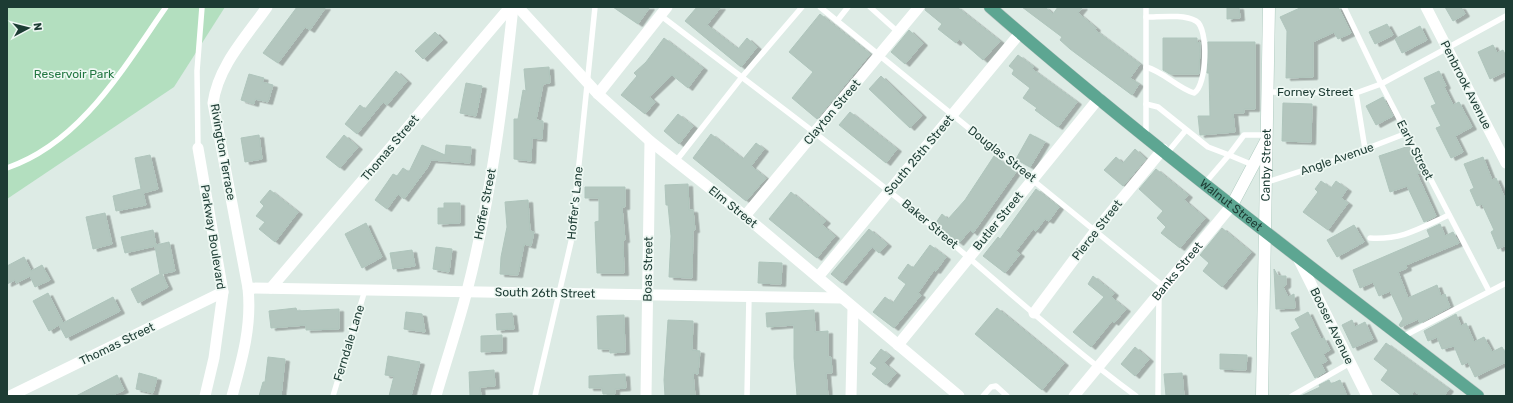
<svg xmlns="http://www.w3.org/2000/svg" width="1513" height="403" font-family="Rubik,sans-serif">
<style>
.green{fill:#b3dfbf}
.building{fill:#b3c6be;stroke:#afc5bc;filter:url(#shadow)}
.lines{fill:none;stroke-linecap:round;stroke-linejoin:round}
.secondary-casing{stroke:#b0ccc1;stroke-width:13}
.primary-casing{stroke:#c0c8c6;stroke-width:13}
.lane{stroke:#fff;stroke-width:5.5}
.street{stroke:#fff;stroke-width:11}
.secondary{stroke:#fff;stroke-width:12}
.primary{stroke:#5da692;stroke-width:12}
.labels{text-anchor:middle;stroke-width:3.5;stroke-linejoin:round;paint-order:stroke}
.park-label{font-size:12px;fill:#237742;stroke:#eef8f3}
.street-label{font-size:12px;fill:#1d3c34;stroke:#eef8f3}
</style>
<defs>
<filter id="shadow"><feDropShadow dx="4.5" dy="2.5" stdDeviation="0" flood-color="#0004"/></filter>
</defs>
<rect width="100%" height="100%" fill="#ddebe5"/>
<polygon class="green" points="7,7 225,7 174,87 7,199"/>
<g class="building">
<polygon points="297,7 326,7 310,30 305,27 278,63 263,53"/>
<polygon points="613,7 650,7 638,24"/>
<polygon points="697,7 721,7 707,25 738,49 747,38 757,47 741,67 685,21"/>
<polygon points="926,7 957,7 1000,41 983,60 959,39 956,43 938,29 942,24 925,10"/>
<polygon points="1022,7 1045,7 1053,14 1058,7 1083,7 1078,13 1096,28 1095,30 1140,64 1130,78 1139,84 1132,95 1070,49 1060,40 1062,37"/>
<polygon points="1227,7 1239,7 1240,18 1227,19"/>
<polygon points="1302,7 1338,7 1351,33 1338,39 1334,32 1313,42 1313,77 1286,78 1287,31 1280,17"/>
<polygon points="1445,7 1461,7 1465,14 1453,21"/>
<polygon points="820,14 870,54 817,119 792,98 813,72 789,52"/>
<polygon points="1387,24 1393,35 1375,44 1369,32"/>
<polygon points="1420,26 1427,40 1402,53 1395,39"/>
<polygon points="909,30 923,43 905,64 891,52"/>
<polygon points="435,32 443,40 423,59 415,51"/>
<polygon points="664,38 703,68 688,88 672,75 649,97 655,102 645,114 621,95 637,76 634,73 646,62"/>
<polygon points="1163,38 1197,38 1197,43 1200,42 1200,45 1199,74 1170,74 1163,70"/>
<polygon points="1208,42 1255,42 1255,109 1244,109 1244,113 1233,113 1235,132 1200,135 1198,116 1210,116 1209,73 1207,73"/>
<polygon points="1493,45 1497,53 1503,50 1506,56 1506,71 1490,79 1478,52"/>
<polygon points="1018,55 1034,67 1032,69 1077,102 1058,127 1035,110 1037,108 1023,98 1030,88 1012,74 1014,70 1009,66"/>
<polygon points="549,67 550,83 543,84 536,120 543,121 542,139 532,138 531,161 514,159 514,119 518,119 523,90 526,91 524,69"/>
<polygon points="396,71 407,81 387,105 383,102 357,134 345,124 360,105 365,109"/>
<polygon points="1439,71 1446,86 1444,87 1453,105 1459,102 1472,127 1455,136 1463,152 1451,158 1436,128 1441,126 1431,106 1436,104 1424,78"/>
<polygon points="249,74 264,78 262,82 273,85 268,102 255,99 254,104 241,100"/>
<polygon points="881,76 922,115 910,128 869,89"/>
<polygon points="466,83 482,86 476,116 460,113"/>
<polygon points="1383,97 1393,116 1376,125 1366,106"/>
<polygon points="1283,103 1312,104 1311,142 1282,141"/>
<polygon points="850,112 897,149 886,163 839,125"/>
<polygon points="678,114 693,126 679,144 664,131"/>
<polygon points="711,134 743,159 756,143 764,149 751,166 766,178 746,201 693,158"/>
<polygon points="1030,134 1045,142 1030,167 1016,159"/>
<polygon points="259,135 262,159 245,162 241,138"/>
<polygon points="344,135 358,147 340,168 326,157"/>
<polygon points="422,145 445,155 446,145 471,147 470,163 431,160 427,168 404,199 398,194 387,209 375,200 393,174 397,176 403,168 409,172"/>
<polygon points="1409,146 1420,173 1417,174 1436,216 1424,222 1407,186 1390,192 1379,156"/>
<polygon points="1135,149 1146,159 1123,186 1104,170 1116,157 1123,163"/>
<polygon points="150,155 158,189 143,193 146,205 116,211 113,196 141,189 135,158"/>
<polygon points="994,156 1016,172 973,233 970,230 959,243 935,224 942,214 948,219 965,200"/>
<polygon points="1483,157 1492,180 1496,178 1506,201 1506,245 1498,249 1491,232 1494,230 1482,204 1477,206 1470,190 1474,188 1464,164"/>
<polygon points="1156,169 1188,195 1184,200 1205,218 1180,248 1161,233 1166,227 1157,218 1163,211 1139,189"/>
<polygon points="1321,181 1331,188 1336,181 1347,189 1341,198 1348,203 1328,230 1303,212 1318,192 1315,189"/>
<polygon points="688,184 689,210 693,210 695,230 693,230 692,278 669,277 671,236 668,205 666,205 665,185"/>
<polygon points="585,187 625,187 625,207 622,207 625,240 623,240 624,273 597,273 595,222 599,221 599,198 585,198"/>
<polygon points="1036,189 1059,207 1049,221 1045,219 1036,231 1033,229 1016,251 1020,254 1005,273 983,256 998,237 1000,239"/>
<polygon points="270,190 298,212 275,242 259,229 265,222 256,216 264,206 260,202"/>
<polygon points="791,192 826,221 822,225 835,236 817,258 769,219"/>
<polygon points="528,200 530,231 534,232 531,246 524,244 518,275 500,274 501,257 507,227 505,202"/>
<polygon points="444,203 460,203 460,223 438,224 438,208 444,208"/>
<polygon points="105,213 112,244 93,249 86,217"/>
<polygon points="366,223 382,257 362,268 345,234"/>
<polygon points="1440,224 1445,236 1453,232 1459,243 1406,265 1407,268 1398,272 1408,298 1437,285 1441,296 1445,294 1450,307 1420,323 1418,319 1401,327 1399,325 1403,319 1390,291 1379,296 1373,282 1360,288 1353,270 1430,237 1427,230"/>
<polygon points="1354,225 1364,242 1337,257 1327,240"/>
<polygon points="1222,228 1251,252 1222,287 1203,271 1209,263 1200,255"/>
<polygon points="869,229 887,244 879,253 872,247 842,283 831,274"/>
<polygon points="153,230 156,245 169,242 175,271 162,274 168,287 138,303 131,289 160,274 155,246 125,253 121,237"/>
<polygon points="930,245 946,257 936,271 934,270 918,293 921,295 894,328 873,312 885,297 893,303 906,284 898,278 908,264 913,268"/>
<polygon points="436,247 452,249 449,272 433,269"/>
<polygon points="412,250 415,266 393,269 390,253"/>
<polygon points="24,257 31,271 42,265 50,280 35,287 30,276 16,283 15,280 7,284 7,266"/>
<polygon points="759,262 782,263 781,284 758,283"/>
<polygon points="1274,269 1278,276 1286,276 1286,285 1283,287 1288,297 1294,294 1295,308 1276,309"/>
<polygon points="1093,276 1114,293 1111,297 1126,309 1114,323 1112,321 1091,347 1073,332 1104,297 1088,284"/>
<polygon points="48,293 63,323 113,297 120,311 66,338 59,325 49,331 33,301"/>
<polygon points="296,308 297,311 339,309 339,329 306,330 306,325 271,328 269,311"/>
<polygon points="997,308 1064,363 1042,390 975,334"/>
<polygon points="814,310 815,332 828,331 828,357 831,357 832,373 826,373 828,396 797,396 794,358 794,325 767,327 766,313"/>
<polygon points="406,312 422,314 425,332 404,329"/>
<polygon points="1308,312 1321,339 1324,338 1330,350 1323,354 1327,361 1321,364 1325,372 1315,378 1291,333 1300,328 1295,319"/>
<polygon points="512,313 514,329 497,330 496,314"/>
<polygon points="1456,314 1461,326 1466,323 1474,342 1484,337 1492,352 1502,347 1506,354 1506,362 1475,377 1468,362 1462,365 1454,346 1442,349 1437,337 1428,341 1424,331"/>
<polygon points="624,315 625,352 610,353 610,349 598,349 597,316"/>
<polygon points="668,320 693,321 692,350 700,351 698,374 693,373 695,396 665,396 664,380"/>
<polygon points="1352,320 1355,327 1365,322 1373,339 1353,348 1342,325"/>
<polygon points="502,335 502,351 481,352 481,336"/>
<polygon points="1386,343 1449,389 1444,396 1421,396 1414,391 1411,396 1402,396 1381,380 1388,370 1374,359"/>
<polygon points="1135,347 1149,359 1135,376 1121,364"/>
<polygon points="881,349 890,356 884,363 896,373 886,385 872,374 877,368 870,363"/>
<polygon points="1220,354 1247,355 1246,370 1220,369"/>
<polygon points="388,356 420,362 411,396 389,396 394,376 385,375"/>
<polygon points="268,357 285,359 281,396 259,396 263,382 265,382"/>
<polygon points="494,370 495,386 480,387 481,396 470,396 469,372"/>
<polygon points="139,373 157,378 153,393 136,389"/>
<polygon points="1182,373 1184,396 1166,396 1164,374"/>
<polygon points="625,374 626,388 615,389 615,394 603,394 602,388 589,388 589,376"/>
<polygon points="117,375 124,390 111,396 76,396"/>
<polygon points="1329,380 1331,384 1340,380 1347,396 1301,396 1320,387 1319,385"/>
</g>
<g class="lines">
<g class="secondary-casing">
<g id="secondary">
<polyline points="1232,205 1266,141"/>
<path id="s2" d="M1262 396 1269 7"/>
</g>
</g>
<g class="primary-casing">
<g id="primary">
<path id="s3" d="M990 7C1147 144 1314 269 1478 396"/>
</g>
</g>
<g class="lane">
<polyline points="820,7 1164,287"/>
<polyline points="870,7 898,32"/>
<polyline points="1344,7 1381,84 1489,291"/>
<path d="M660 15C746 81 834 145 917 214 990 274 1060 340 1136 396"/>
<polyline points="837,21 848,7"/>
<path d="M1146 67C1164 72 1176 87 1194 93 1207 86 1209 28 1196 21 1183 14 1161 17 1146 17"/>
<polyline points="1268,92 1356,93 1381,84 1506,16"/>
<polyline points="1356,93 1365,149"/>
<polyline points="1146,104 1158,107 1208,147 1229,155 1205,183"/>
<polyline points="1146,136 1146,7"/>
<polyline points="198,148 197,71 202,7"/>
<polyline points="1167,153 1186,130"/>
<polyline points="676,161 742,77 802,7"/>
<polyline points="1253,165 1229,155 1244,135 1267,135"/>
<path d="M7 168C81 143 124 67 166 7"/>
<polyline points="1267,182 1345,157 1407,133"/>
<path d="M1370 238C1403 240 1420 228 1449 215"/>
<polyline points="1402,337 1506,283"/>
<polyline points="333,396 365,290"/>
<polyline points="535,396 571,242 595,7"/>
<polyline points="747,396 749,296"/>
<polyline points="983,396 991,387 996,386 1007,396"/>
<polyline points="1158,396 1159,294"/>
<polyline points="1292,396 1350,363"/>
</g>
<g class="street">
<polyline points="518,7 598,94 650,141 745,216 959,396"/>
<polyline points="1426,7 1506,163"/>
<polyline points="598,94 667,7"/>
<polyline points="198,148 223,292 214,358 205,396"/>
<polyline points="745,216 919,7"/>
<polyline points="1297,256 1367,396"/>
<polyline points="818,277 1020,33"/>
<polyline points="248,288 842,298"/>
<polyline points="271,288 510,7"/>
<polyline points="1034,313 1096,230 1163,149"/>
<polyline points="898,345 1099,98"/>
<polyline points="10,396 223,292"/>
<path d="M232 396C242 360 252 326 248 288L213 103C218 66 246 37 267 7"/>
<path d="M436 396C446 361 458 326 467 291 491 198 503 102 513 7"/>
<polyline points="646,396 650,141"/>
<polyline points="851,396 853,308"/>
<path id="s1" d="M1074 396 1232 205"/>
</g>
<use href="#secondary" class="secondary"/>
<use href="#primary" class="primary"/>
</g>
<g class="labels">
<g class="park-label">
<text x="74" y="78">Reservoir Park</text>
</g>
<g class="street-label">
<text transform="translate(1466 85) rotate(63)" y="4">Penbrook Avenue</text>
<text x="1315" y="96">Forney Street</text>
<text transform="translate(832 112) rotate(-50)" y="4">Clayton Street</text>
<text transform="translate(390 148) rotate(-50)" y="4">Thomas Street</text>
<text transform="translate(1415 150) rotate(63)" y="4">Early Street</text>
<text transform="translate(223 152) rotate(80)" y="4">Rivington Terrace</text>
<text transform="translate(1002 154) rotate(38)" y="4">Douglas Street</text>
<text transform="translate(919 155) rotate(-50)" y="4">South 25th Street</text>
<text transform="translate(1337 159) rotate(-19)" y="4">Angle Avenue</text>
<text dy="4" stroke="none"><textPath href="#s2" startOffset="231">Canby Street</textPath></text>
<text transform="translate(575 203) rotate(-84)" y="4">Hoffer's Lane</text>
<text transform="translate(485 204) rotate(-79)" y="4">Hoffer Street</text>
<text dy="4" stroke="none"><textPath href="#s3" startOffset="312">Walnut Street</textPath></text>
<text transform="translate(733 207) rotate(39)" y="4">Elm Street</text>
<text transform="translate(998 221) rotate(-51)" y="4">Butler Street</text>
<text transform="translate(930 224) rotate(40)" y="4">Baker Street</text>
<text transform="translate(1097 230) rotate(-52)" y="4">Pierce Street</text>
<text transform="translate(213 237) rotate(81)" y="4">Parkway Boulevard</text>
<text transform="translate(648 269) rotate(-89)" y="4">Boas Street</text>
<text dy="4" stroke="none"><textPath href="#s1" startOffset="162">Banks Street</textPath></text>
<text transform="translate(545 293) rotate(1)" y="4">South 26th Street</text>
<text transform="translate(1332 326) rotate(64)" y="4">Booser Avenue</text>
<text transform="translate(349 343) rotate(-73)" y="4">Ferndale Lane</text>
<text transform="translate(117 344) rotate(-26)" y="4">Thomas Street</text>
</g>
</g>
<rect width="1513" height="403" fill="none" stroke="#1d3c34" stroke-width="16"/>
<g transform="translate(28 28) rotate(83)" stroke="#eef8f3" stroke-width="3" paint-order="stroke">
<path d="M0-3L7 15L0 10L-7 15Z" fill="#1d3c34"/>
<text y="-6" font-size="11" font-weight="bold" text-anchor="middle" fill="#1d3c34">N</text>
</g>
</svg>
